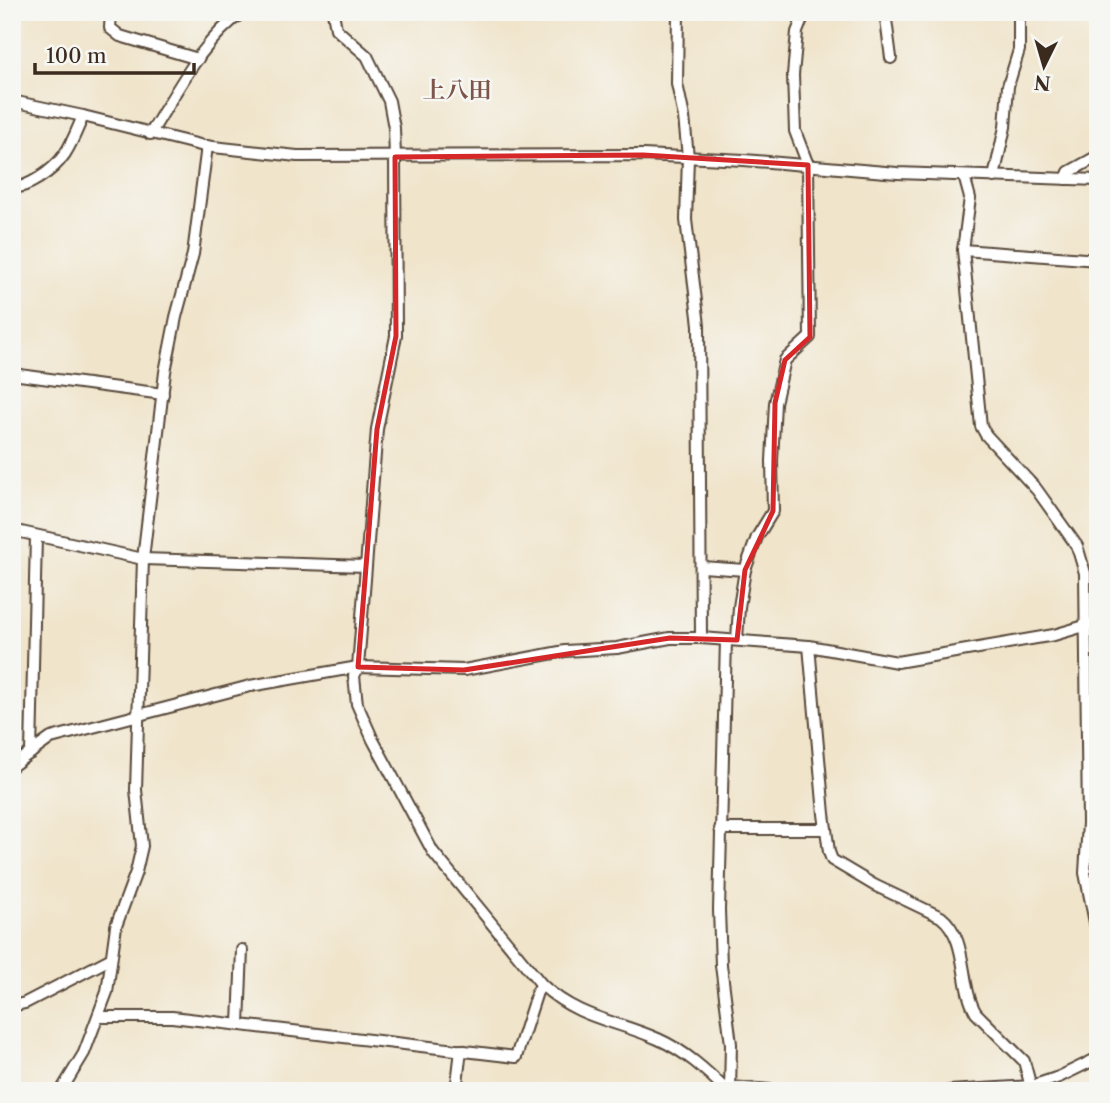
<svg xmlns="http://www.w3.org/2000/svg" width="1110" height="1103" font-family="'Libre Caslon Text','Noto Serif JP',serif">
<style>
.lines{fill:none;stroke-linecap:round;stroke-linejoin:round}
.minor-casing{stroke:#564638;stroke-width:14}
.minor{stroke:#fff;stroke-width:10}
.marked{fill:none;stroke:#d62828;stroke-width:5;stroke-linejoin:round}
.labels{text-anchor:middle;stroke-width:5;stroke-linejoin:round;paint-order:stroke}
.quarter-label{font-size:23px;font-weight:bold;fill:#7e554a;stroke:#f6f6f2}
</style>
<rect width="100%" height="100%" fill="#f6f6f2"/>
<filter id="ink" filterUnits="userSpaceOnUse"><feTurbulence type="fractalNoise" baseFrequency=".0143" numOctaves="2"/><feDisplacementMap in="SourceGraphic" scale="14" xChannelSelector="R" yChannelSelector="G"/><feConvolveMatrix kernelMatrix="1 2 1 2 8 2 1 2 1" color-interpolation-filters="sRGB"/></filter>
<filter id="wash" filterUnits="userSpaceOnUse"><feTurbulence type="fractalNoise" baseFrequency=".00686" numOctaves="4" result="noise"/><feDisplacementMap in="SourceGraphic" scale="28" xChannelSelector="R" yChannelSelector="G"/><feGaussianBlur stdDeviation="1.57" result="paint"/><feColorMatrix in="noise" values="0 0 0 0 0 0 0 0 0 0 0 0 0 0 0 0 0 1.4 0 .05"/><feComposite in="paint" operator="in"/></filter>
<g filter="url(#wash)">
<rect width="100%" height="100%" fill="#f0e4ca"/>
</g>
<g filter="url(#ink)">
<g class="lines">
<g class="minor-casing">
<g id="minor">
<polyline points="111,12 110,28 120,36 198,59"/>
<path d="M333 12 336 29 367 56 389 101 394 128 395 157 396 336 377 429 358 667 354 676 357 704 373 740 433 852 542 985C579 1019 615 1020 658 1039 685 1051 706 1070 727 1091"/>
<polyline points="678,12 677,84 684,117 688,157 686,220 699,325 701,638"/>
<polyline points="885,12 891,58"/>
<polyline points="12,101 83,116 204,146 297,156 643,155 744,160 897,173 1098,180"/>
<path d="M150 134C177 92 201 41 243 12"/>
<polyline points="964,176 970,198 963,250 981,426 986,435 1037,490 1077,546 1085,573 1088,823 1085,873 1098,937"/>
<polyline points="994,177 1005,127 1008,86 1019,50 1019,12"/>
<polyline points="1066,179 1069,172 1098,156"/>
<path d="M12 188C22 188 31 183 39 178 66 161 71 144 83 116"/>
<polyline points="963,250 1098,260"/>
<polyline points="12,374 163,394"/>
<polyline points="12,530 143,559 366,566"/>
<polyline points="702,567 745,570"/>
<polyline points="726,640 719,910 721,965 731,1044 730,1091"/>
<polyline points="737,640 739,607 745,570 757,537 773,511 772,461 775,403 785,360 810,337 808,165 795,131 793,75 797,32 805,12"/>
<path d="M809 646 824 814 829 852 832 860 874 885 941 917C969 939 959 986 976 1013L1024 1061 1032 1091"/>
<polyline points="31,753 36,537"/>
<polyline points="12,766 51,738 250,686 358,667 464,670 565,651 617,648 670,638 701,638 809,646 897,662 1054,635 1098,622"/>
<polyline points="720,829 826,829"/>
<polyline points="12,1006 25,1003 110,959"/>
<polyline points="98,1017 172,1017 516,1057 537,992 542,985"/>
<polyline points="239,1024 242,950"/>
<polyline points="730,1087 784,1091"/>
<polyline points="61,1091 84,1053 107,992 116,926 136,872 142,846 136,790 143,559 165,372 176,317 193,254 207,146"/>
<polyline points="456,1091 461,1050"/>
<polyline points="949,1091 1032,1086 1059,1077 1098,1058"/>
</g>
</g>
<use href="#minor" class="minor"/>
</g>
</g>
<path class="marked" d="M643 155 808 165 810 337 785 360 775 403 773 511 745 570 737 640 670 638 464 670 358 667 377 429 396 336 395 157Z"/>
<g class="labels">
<g class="quarter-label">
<text x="457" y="98">上八田</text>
</g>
</g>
<rect width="1110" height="1103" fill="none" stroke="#f6f6f2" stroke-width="42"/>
<g transform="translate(1044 66) rotate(185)" stroke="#f6f6f2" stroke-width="5" paint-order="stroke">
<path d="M0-5L12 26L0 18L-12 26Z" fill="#3b2a1e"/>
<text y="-10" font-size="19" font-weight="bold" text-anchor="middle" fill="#3b2a1e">N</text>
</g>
<path d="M35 63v10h159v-10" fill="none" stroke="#3b2a1e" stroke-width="3.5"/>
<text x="46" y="63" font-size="21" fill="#3b2a1e" stroke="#f6f6f2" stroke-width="5" paint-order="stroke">100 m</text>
</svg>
